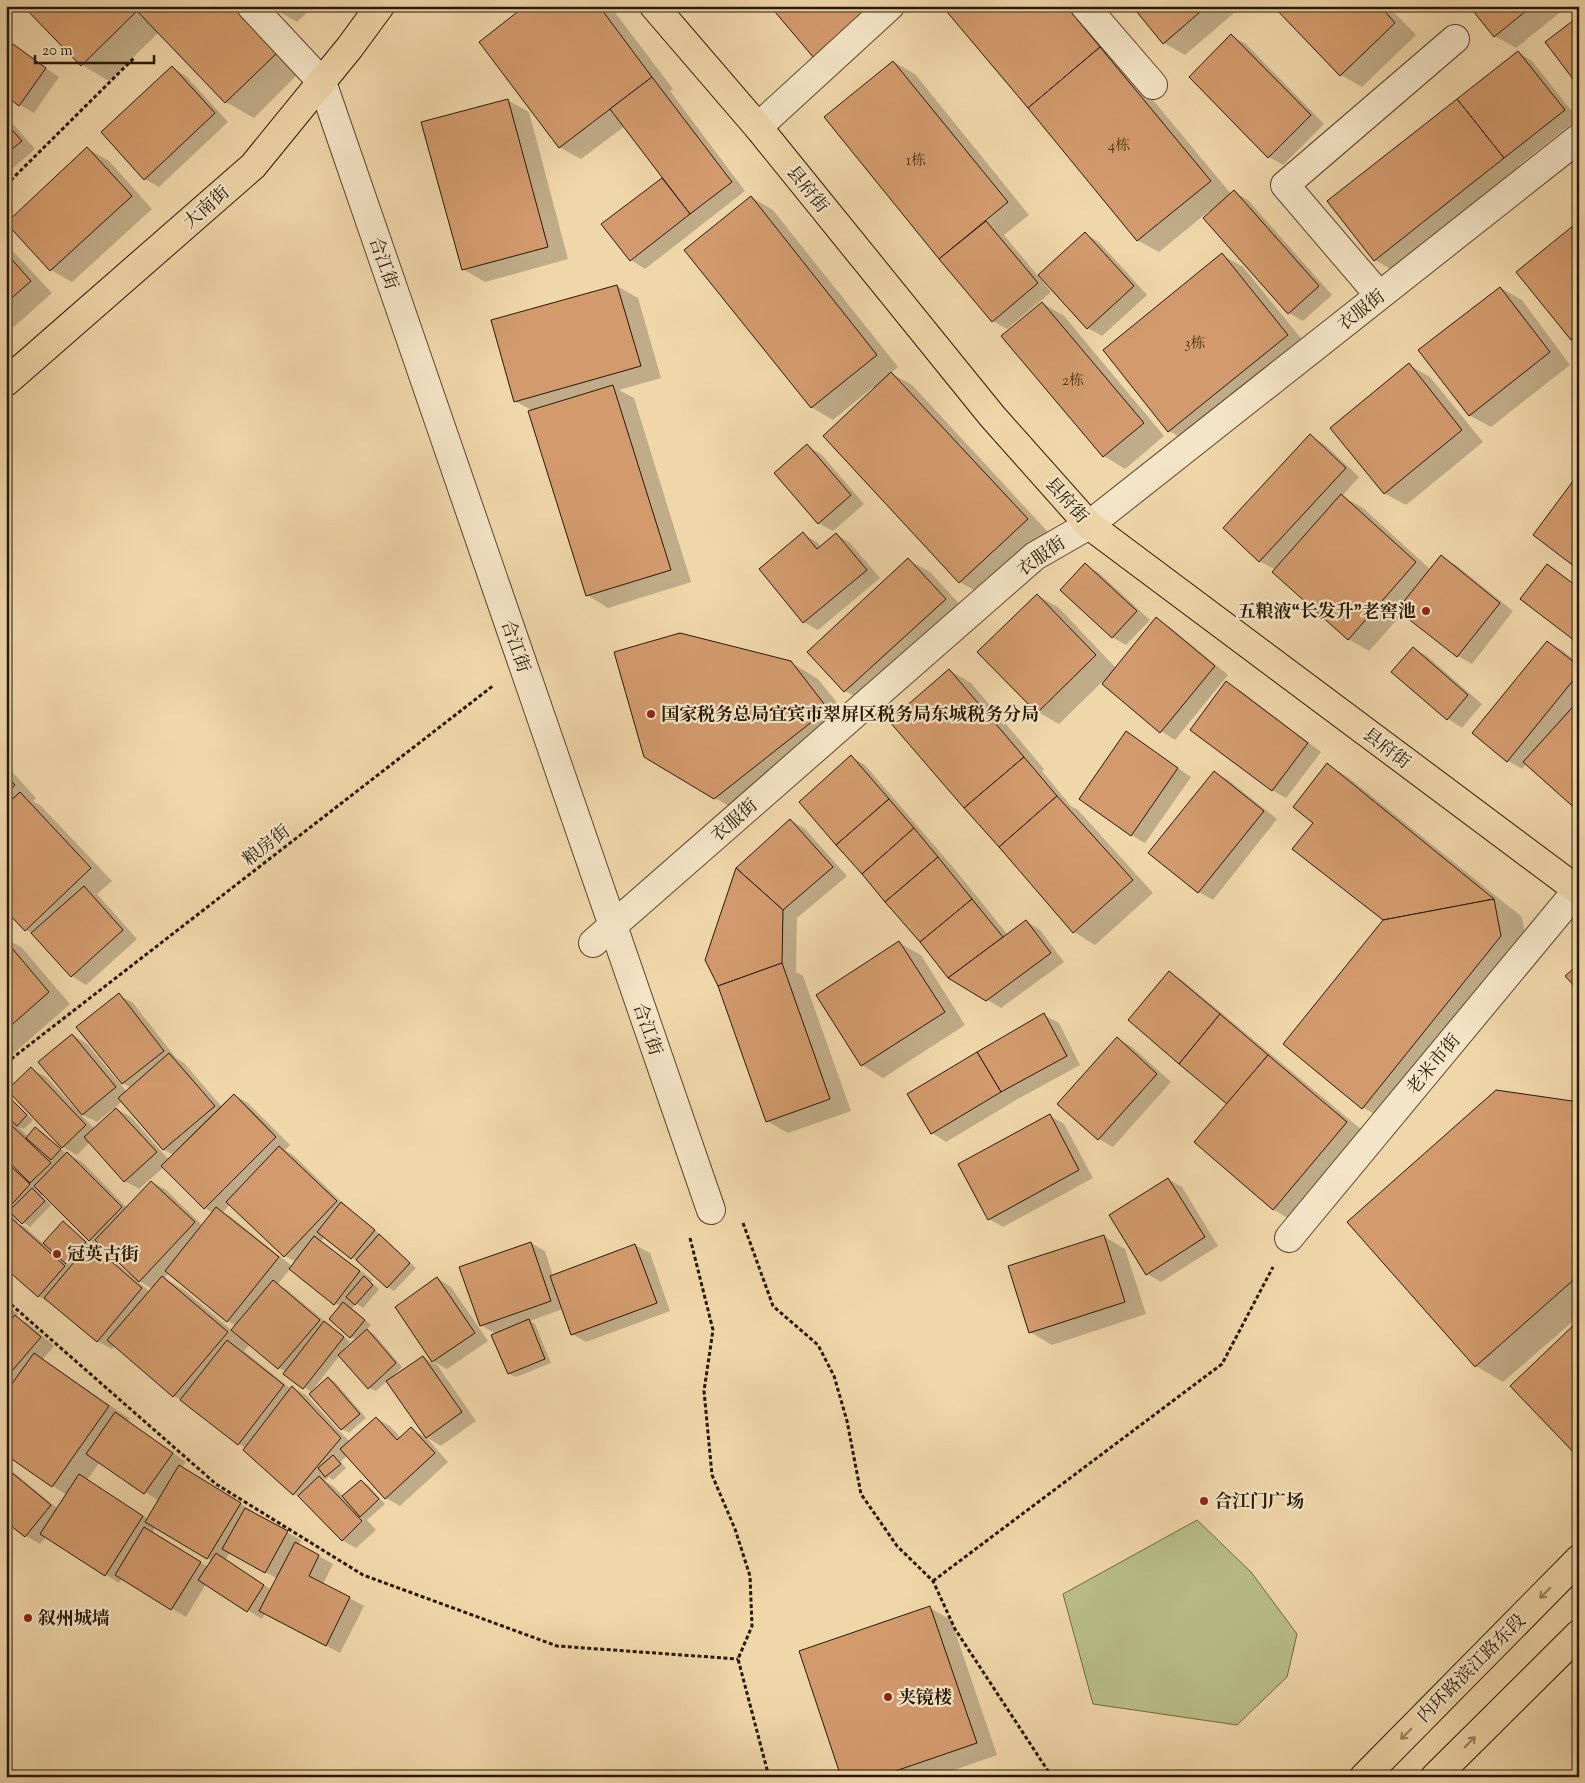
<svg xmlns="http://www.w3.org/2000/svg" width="1585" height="1783" font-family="'Sorts Mill Goudy','Noto Serif SC',serif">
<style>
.green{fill:#b9be88;stroke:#706b44}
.shadow{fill:#0003;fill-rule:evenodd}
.building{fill:#d39b6d;stroke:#281801;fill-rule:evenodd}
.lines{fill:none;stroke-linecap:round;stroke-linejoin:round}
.minor-casing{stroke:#5a482b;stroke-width:30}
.major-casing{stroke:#281801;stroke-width:30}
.path{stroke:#281801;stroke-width:3;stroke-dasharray:4 2.5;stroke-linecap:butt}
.minor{stroke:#f5e5c8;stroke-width:28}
.major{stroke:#f0d7aa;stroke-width:28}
.oneway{stroke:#96815e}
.poi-dot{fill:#8f2418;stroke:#f5e5c8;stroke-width:2}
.labels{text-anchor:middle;stroke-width:4.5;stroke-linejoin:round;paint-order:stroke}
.number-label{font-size:15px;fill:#53391c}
.street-label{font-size:18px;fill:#281801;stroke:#f5e5c8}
.poi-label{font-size:18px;font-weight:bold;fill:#281801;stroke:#f5e5c8;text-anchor:start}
</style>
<rect width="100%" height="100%" fill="#f0d7aa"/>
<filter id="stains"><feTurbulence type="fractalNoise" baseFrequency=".004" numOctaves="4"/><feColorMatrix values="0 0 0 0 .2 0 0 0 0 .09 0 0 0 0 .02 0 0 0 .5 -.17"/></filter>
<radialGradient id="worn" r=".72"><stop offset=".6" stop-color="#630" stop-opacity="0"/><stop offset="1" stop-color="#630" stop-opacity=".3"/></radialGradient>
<polygon class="green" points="1197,1520 1251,1572 1297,1634 1287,1677 1237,1725 1093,1704 1063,1594"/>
<g class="shadow">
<polygon points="24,6 244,6 304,68 254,118 226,102 159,32 109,81 82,65"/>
<polygon points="272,6 314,6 297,22 276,10"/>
<polygon points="527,6 610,6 673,89 670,91 745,191 645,269 631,260 603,225 664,178 625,126 581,159 559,147"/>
<polygon points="944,6 1075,6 1231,194 1234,192 1248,200 1332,295 1303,321 1289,313 1209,211 1159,252 1137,240 1029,108"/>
<polygon points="1133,6 1242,6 1185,55 1164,43"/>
<polygon points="1275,6 1388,6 1416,35 1362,87 1341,75"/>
<polygon points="1407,6 1419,6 1415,11"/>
<polygon points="1471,6 1568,6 1516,48 1495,36"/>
<polygon points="1231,36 1246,44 1324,124 1283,165 1269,157"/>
<polygon points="13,46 59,77 34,113 20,105"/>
<polygon points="1518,52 1532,61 1578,119 1519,165 1524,171 1396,272 1375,260"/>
<polygon points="894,62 915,74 1029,215 1004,235 1038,276 1085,234 1099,242 1147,295 1102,336 1088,328 1041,276 1039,277 1051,292 1007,329 993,321 940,258"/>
<polygon points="172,68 186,76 228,122 159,187 145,179"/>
<polygon points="507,100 529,112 568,259 485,282 463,269"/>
<polygon points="6,116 35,149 6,174"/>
<polygon points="88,149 109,161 152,209 72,282 51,270 8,223"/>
<polygon points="751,197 773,210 898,367 891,373 912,385 1048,532 981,594 960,582 873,387 833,420 811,407"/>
<polygon points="1579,223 1579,343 1572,339 1518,272"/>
<polygon points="6,244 52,293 6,334"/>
<polygon points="1222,255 1243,267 1308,347 1190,443 1169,431"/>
<polygon points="617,286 638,298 661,378 619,390 634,398 691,582 608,608 587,595 533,411 515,401"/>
<polygon points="1501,288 1522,300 1570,365 1491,427 1469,415"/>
<polygon points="1042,303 1064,316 1164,436 1125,469 1104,456"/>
<polygon points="1409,365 1430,377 1483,442 1406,505 1384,493"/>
<polygon points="1310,436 1324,444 1359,477 1342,496 1363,508 1431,570 1441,557 1456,565 1513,611 1472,664 1458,656 1403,613 1369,651 1348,639 1276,570 1259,561"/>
<polygon points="807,446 821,454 864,504 833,531 818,523"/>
<polygon points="803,534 817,542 821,547 836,534 850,543 880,578 818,630 804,622 760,569"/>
<polygon points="908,560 930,572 966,611 866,703 845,691 809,652"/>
<polygon points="1085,565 1099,573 1150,620 1126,645 1112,637"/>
<polygon points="1547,566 1579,587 1579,642"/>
<polygon points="1037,595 1059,608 1116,668 1156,619 1170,627 1228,675 1175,740 1161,731 1102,682 1059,724 1038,712 979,652"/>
<polygon points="1547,642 1562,650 1579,664 1579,698 1574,704 1575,706 1522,769 1508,761"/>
<polygon points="1413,648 1427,656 1482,704 1462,728 1448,719 1393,672"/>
<polygon points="790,662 818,679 855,725 743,814 715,798"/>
<polygon points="949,670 971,683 1044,769 1042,771 1071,806 1078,810 1153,893 1095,945 1074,932 1001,847"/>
<polygon points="1226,683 1241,691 1321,752 1286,798 1272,790"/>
<polygon points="1126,733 1191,777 1145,843 1131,835"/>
<polygon points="851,757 865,765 952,866 1008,935 1026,921 1040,930 1064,962 1001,1008 949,977"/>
<polygon points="6,765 36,798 33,801 41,806 112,881 97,894 137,939 86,985 72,976 35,935 26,930 6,909"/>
<polygon points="1327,765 1348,777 1522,917 1528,952 1390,1123 1362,1107 1384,920 1314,823"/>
<polygon points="1214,772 1228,780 1277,819 1213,900 1199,892 1150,853"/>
<polygon points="790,820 804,828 847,876 797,918 796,972 803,976 851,1111 788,1133 767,1121 719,985"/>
<polygon points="6,939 21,947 70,1004 6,1060"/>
<polygon points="899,943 921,955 965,1025 883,1078 862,1065 818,996"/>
<polygon points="1169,973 1183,981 1368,1135 1294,1222 1273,1209 1228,1103"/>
<path d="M119 995 133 1003 176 1058 184 1063 222 1107 234 1095 248 1103 290 1145 285 1150 293 1155 350 1210 381 1235 380 1236 386 1240 416 1268 394 1291 388 1287 359 1261V1262L352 1258 325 1237 321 1241 373 1280 371 1282 379 1289 363 1308 356 1303 352 1308 371 1325 366 1330 374 1334 402 1367 390 1379 423 1357 436 1365 396 1307 437 1278 451 1287 488 1341 447 1369 435 1362 476 1421 441 1446 426 1437 387 1381 376 1391 369 1388 340 1355 311 1392 250 1344 244 1351 291 1389 292 1387 306 1395 350 1442 376 1418 390 1426 401 1438 411 1429 426 1437 448 1462 400 1506 386 1498 347 1455 341 1462 346 1468 333 1480 329 1477 325 1481 333 1486 344 1497 361 1481 368 1485 385 1504 367 1520 376 1530 356 1548 342 1540 305 1501 294 1494 245 1450 246 1449 190 1406 174 1396 115 1345 112 1349 97 1341 53 1304 38 1296 6 1267V1095L33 1120 24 1129 18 1127 29 1137 36 1128 42 1132 67 1154 82 1162 127 1208 152 1182 166 1190 203 1226 213 1213 205 1208 164 1167 139 1189 125 1181 90 1142 77 1155 63 1147 31 1069 46 1077 79 1112 80 1111 73 1035 87 1044 127 1092 131 1088 123 1083ZM122 1101 164 1150 174 1155 169 1160 131 1117 115 1108ZM113 1109 114 1111 95 1129 79 1113 97 1122ZM43 1194 89 1240 104 1248 105 1247 133 1275 132 1276 104 1253 91 1246 63 1222 44 1244 25 1227 17 1223 20 1220 30 1227 51 1205 42 1196ZM230 1204 285 1256 296 1262 292 1266 231 1217 223 1212ZM290 1269 341 1307 351 1337 357 1340 345 1350 344 1349 350 1342 287 1290 278 1284ZM169 1273 228 1321 236 1326 232 1331 184 1290 164 1278ZM139 1281 153 1289 150 1292 138 1282Z"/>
<polygon points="1044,1015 1059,1023 1080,1065 1016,1100 946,1142 932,1133"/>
<polygon points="1118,1039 1132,1047 1171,1082 1113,1147 1099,1139"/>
<polygon points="1579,1103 1579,1316 1503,1382 1476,1366 1349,1222"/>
<polygon points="1050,1116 1064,1124 1093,1178 1003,1227 989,1219"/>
<polygon points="1168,1179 1182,1187 1218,1246 1161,1282 1147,1274"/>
<polygon points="1103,1236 1125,1249 1146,1314 1052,1345 1030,1332"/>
<polygon points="531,1243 545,1251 553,1276 635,1245 650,1253 670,1311 586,1342 572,1334 563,1309 530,1321 535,1324 551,1363 516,1377 509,1374 496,1334 481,1325"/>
<path d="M6 1305 18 1314 16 1317 29 1324 54 1346 43 1359 130 1419 128 1421 186 1462 181 1468 254 1512 253 1514 301 1540 299 1545 333 1564 323 1584 364 1606 340 1653 265 1613 262 1619 206 1584 186 1617 122 1578 119 1583 46 1537 40 1544 26 1536 6 1520V1466L58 1509 67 1495 53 1486 6 1453V1382L12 1387 15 1382 6 1377ZM100 1462 159 1501 148 1519 87 1480ZM155 1527 212 1561 208 1567 152 1533ZM230 1552 278 1579 272 1590 225 1560Z"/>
<polygon points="329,1378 335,1382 366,1418 349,1433 342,1429 311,1394"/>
<polygon points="930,1608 951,1620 997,1755 934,1777 842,1777"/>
</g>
<g class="building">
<polygon points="23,6 233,6 278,52 225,103 137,11 81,66"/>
<polygon points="525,6 599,6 652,77 559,148 479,42"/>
<polygon points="770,6 875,6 814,58"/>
<polygon points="942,6 1066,6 1100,47 1028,108"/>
<polygon points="1132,6 1207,6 1163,44"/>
<polygon points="1273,6 1380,6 1395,23 1340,76"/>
<polygon points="1469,6 1532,6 1494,37"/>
<polygon points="1579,16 1579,87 1545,42"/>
<polygon points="1231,34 1311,115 1268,158 1189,77"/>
<polygon points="13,44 46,68 19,106 6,96 6,54"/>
<polygon points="1100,47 1211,181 1137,241 1028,108"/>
<polygon points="1518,51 1565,110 1504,158 1457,99"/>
<polygon points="893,61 1008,202 939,259 824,117"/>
<polygon points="172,66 215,113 144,180 101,132"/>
<polygon points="652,77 732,182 690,214 610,109"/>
<polygon points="508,99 548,247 462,270 421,122"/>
<polygon points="1457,99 1504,158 1374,261 1327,201"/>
<polygon points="6,123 22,141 6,154"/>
<polygon points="87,147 132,196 50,271 6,223"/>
<polygon points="662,178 690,214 630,261 601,224"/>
<polygon points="1234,190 1319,286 1288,314 1203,218"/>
<polygon points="751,196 877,355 811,408 684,250"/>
<polygon points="986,221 1038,283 992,322 939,259"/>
<polygon points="1579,221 1579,334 1571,340 1516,272"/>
<polygon points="1085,232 1134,286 1087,329 1038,275"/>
<polygon points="6,253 31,281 6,303"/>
<polygon points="1222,253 1288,335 1168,432 1103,350"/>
<polygon points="617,285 641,366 514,402 491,320"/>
<polygon points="1500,287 1550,352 1469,416 1418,350"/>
<polygon points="1042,302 1144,423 1103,457 1001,336"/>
<polygon points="1409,363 1462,430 1384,494 1330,428"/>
<polygon points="891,372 1028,519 959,583 823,436"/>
<polygon points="613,385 671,570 586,596 528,411"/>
<polygon points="1310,434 1346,468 1259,562 1223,528"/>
<polygon points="807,444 851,495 818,524 774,473"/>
<polygon points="1579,473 1579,570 1533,535"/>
<polygon points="1341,494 1416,562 1348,640 1272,572"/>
<polygon points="803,532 817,549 836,533 867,570 803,623 759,569"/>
<polygon points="1441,555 1500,603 1457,657 1397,610"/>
<polygon points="908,558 946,599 844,692 807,652"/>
<polygon points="1085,563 1137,611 1112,638 1060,590"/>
<polygon points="1547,564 1579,588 1579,644 1520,599"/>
<polygon points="1037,594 1096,655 1037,713 977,652"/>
<polygon points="1156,617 1215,666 1160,733 1102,684"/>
<polygon points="680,633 791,661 828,709 714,799 644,757 614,652"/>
<polygon points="1547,641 1579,666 1579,673 1507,762 1472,733"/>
<polygon points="1413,647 1468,695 1447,720 1391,672"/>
<polygon points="949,669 1024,757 964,808 889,721"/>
<polygon points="1226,681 1308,743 1272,791 1190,730"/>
<polygon points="1579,700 1579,812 1523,762"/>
<polygon points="1126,731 1178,768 1131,836 1079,799"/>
<polygon points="851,755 889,799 836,845 799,802"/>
<polygon points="1024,757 1057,796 999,847 964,808"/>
<polygon points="1327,763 1494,899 1383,920 1292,849 1313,823 1293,807"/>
<polygon points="1214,771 1264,811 1198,893 1148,853"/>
<polygon points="6,775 15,785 6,794"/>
<polygon points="20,792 91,868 25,931 6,911 6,805"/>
<polygon points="1057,796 1133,880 1073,933 999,847"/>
<polygon points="889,799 914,828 862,874 836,845"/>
<polygon points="790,819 833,867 783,910 736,868"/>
<polygon points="914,828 938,857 885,902 862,874"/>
<polygon points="938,857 972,899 920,942 885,902"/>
<polygon points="736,868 783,910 782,963 718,986 705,960"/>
<polygon points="84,886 123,930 71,977 31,933"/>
<polygon points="972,899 1003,937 948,978 920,942"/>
<polygon points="1494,899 1501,936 1362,1109 1283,1044 1383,920"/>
<polygon points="1026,920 1051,953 986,1001 948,978"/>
<polygon points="6,941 49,992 6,1030"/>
<polygon points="899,941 945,1012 861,1066 816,995"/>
<polygon points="782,963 830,1099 766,1122 718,986"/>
<polygon points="1579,964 1579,991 1565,976"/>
<polygon points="1169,971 1220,1014 1179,1064 1128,1020"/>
<polygon points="119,993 164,1051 122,1084 76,1027"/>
<polygon points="1044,1013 1067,1056 1001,1092 977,1052"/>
<polygon points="1220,1014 1268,1055 1227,1104 1179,1064"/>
<polygon points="72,1034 116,1087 82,1115 38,1062"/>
<polygon points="1117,1037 1157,1074 1098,1140 1057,1104"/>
<polygon points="977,1052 1001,1092 931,1134 907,1094"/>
<polygon points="169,1053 215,1106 163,1150 118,1098"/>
<polygon points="1268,1055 1347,1122 1273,1210 1194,1142"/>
<polygon points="31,1067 86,1125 62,1148 7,1090"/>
<polygon points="1496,1090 1579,1102 1579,1275 1475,1367 1347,1222"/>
<polygon points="6,1094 27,1115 17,1126 6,1116"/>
<path d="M234 1094 276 1137 204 1209 161 1166ZM198 1157 212 1170 204 1178 191 1165Z"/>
<polygon points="234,1094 276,1137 204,1209 161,1166"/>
<polygon points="116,1108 157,1152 124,1182 84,1137"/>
<polygon points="1050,1114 1079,1170 988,1220 958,1164"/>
<polygon points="6,1120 51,1163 30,1183 6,1159"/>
<polygon points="35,1127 61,1149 51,1160 26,1138"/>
<polygon points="279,1146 337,1201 284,1257 226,1202"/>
<polygon points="67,1152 122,1207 89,1241 34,1186"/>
<polygon points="6,1162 30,1184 6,1211"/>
<polygon points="1168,1178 1205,1237 1146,1275 1109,1215"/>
<polygon points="151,1181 195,1222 139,1282 95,1240"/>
<polygon points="32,1188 45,1201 22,1224 9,1211"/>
<polygon points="341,1202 375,1230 351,1259 317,1232"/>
<polygon points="216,1207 279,1257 227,1322 165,1271"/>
<polygon points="10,1217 65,1266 38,1297 6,1269 6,1222"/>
<polygon points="63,1221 86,1242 66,1264 43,1243"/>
<polygon points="379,1234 410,1263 387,1288 356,1260"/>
<polygon points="1104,1235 1125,1302 1029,1333 1008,1266"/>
<polygon points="314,1236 360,1271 334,1305 289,1269"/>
<polygon points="531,1242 551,1301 480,1326 459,1267"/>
<polygon points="90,1243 142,1288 97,1342 44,1298"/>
<polygon points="635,1244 657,1303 571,1335 550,1276"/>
<polygon points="162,1276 228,1332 173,1397 107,1340"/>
<polygon points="364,1276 373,1285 355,1305 346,1297"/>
<polygon points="437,1277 475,1333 432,1362 395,1307"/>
<polygon points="273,1280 320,1320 278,1369 231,1330"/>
<polygon points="343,1302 365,1320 350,1338 329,1319"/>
<polygon points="15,1315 41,1337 6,1378 6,1325"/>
<polygon points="529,1319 545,1359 508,1374 491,1335"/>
<polygon points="1579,1320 1579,1458 1510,1386"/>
<polygon points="324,1321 344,1337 303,1389 283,1374"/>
<polygon points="367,1329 396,1363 368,1389 338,1355"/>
<polygon points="227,1340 284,1385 238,1445 180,1400"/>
<polygon points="34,1353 109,1406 52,1487 6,1455 6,1392"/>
<polygon points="423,1356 462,1412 426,1438 386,1381"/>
<polygon points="328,1377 360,1414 341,1430 309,1394"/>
<polygon points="292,1386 341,1438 293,1495 243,1450"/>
<polygon points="115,1412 173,1453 144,1494 86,1454"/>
<polygon points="376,1417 397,1440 411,1427 435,1453 385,1499 340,1449"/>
<polygon points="333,1455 341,1464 325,1477 318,1468"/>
<polygon points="179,1465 241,1503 207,1559 145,1522"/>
<polygon points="6,1468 51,1505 25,1537 6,1522"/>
<polygon points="79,1474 143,1516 105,1576 40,1534"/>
<polygon points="319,1476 362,1521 342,1541 298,1496"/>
<polygon points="361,1480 379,1499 360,1517 342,1496"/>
<polygon points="245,1508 288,1531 265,1573 222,1549"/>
<polygon points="144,1527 201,1562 171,1610 115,1575"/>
<polygon points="295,1542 319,1555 309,1576 350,1597 326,1646 259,1611"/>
<polygon points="216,1553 264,1585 247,1612 198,1580"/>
<polygon points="930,1606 977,1743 878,1777 841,1777 799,1651"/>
</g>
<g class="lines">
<g class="minor-casing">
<g id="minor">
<polyline points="251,6 322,82 711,1210"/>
<polyline points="1085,6 1153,85"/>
<polyline points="758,127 890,6"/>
<polyline points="1379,295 1285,185 1455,39"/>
<polyline points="593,943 1035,556 1089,525 1579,138"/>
<polyline points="1289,1238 1579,888"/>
</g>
</g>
<g class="major-casing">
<g id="major">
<polyline points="654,6 758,127 992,416 1089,525 1579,891"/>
<polyline points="6,382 253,166 350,47 380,6"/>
<polyline points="1364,1777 1579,1559"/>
<polyline points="1435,1777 1579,1634"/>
</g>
</g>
<g class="path">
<polyline points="6,185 135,57"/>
<polyline points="6,1063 494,685"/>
<polyline points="743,1223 773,1306 818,1345 834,1376 847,1421 861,1494 897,1546 933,1581 955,1629 1052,1777"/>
<polyline points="690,1238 713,1330 704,1391 712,1475 735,1529 750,1576 752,1626 738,1659 769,1777"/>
<polyline points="6,1300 216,1484 363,1575 557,1646 738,1659"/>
<polyline points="933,1581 1222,1364 1273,1267"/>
</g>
<use href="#minor" class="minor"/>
<use href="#major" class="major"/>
</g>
<defs><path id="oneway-shaft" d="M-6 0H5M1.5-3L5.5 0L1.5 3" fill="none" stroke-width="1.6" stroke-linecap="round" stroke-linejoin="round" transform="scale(1.25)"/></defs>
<g class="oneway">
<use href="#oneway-shaft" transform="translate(1545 1593) rotate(135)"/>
<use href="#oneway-shaft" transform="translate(1406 1734) rotate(135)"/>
<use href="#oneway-shaft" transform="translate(1470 1742) rotate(-45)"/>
</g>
<g class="poi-dot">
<circle cx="1426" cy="611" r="5"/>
<circle cx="651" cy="714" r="5"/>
<circle cx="57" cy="1254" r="5"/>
<circle cx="1204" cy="1501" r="5"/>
<circle cx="28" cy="1618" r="5"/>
<circle cx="888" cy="1697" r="5"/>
</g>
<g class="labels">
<g class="number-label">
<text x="1119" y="150">4栋</text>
<text x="916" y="165">1栋</text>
<text x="1195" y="348">3栋</text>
<text x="1073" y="385">2栋</text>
</g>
<g class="street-label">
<text transform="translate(808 189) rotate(51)" y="6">县府街</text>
<text transform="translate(206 207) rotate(-41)" y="6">大南街</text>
<text transform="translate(384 263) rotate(71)" y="6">合江街</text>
<text transform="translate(1361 310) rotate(-38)" y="6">衣服街</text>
<text transform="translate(1067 500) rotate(48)" y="6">县府街</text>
<text transform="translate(1041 556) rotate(-35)" y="6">衣服街</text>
<text transform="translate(516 646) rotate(71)" y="6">合江街</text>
<text transform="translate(1387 748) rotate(37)" y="6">县府街</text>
<text transform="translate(734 820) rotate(-41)" y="6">衣服街</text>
<text transform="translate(266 845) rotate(-38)" y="6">粮房街</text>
<text transform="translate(648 1029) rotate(71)" y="6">合江街</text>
<text transform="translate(1433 1064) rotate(-50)" y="6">老米市街</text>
<text transform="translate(1471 1668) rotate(-45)" y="6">内环路滨江路东段</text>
</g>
<g class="poi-label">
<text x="1416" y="617" text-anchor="end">五粮液“长发升”老窖池</text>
<text x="661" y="720">国家税务总局宜宾市翠屏区税务局东城税务分局</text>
<text x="67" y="1260">冠英古街</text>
<text x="1214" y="1507">合江门广场</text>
<text x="38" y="1624">叙州城墙</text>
<text x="898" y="1703">夹镜楼</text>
</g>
</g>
<rect width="1585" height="1783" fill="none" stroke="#f0d7aa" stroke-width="25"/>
<rect x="8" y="8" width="1570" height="1768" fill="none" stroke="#281801" stroke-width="2.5"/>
<rect x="12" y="12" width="1560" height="1758" fill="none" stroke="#281801"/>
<path d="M35 55v8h119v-8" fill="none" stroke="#281801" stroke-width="2.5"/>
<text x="42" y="55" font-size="15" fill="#281801" stroke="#f5e5c8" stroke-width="4" paint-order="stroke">20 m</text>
<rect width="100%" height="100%" filter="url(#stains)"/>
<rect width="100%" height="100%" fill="url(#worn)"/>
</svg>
